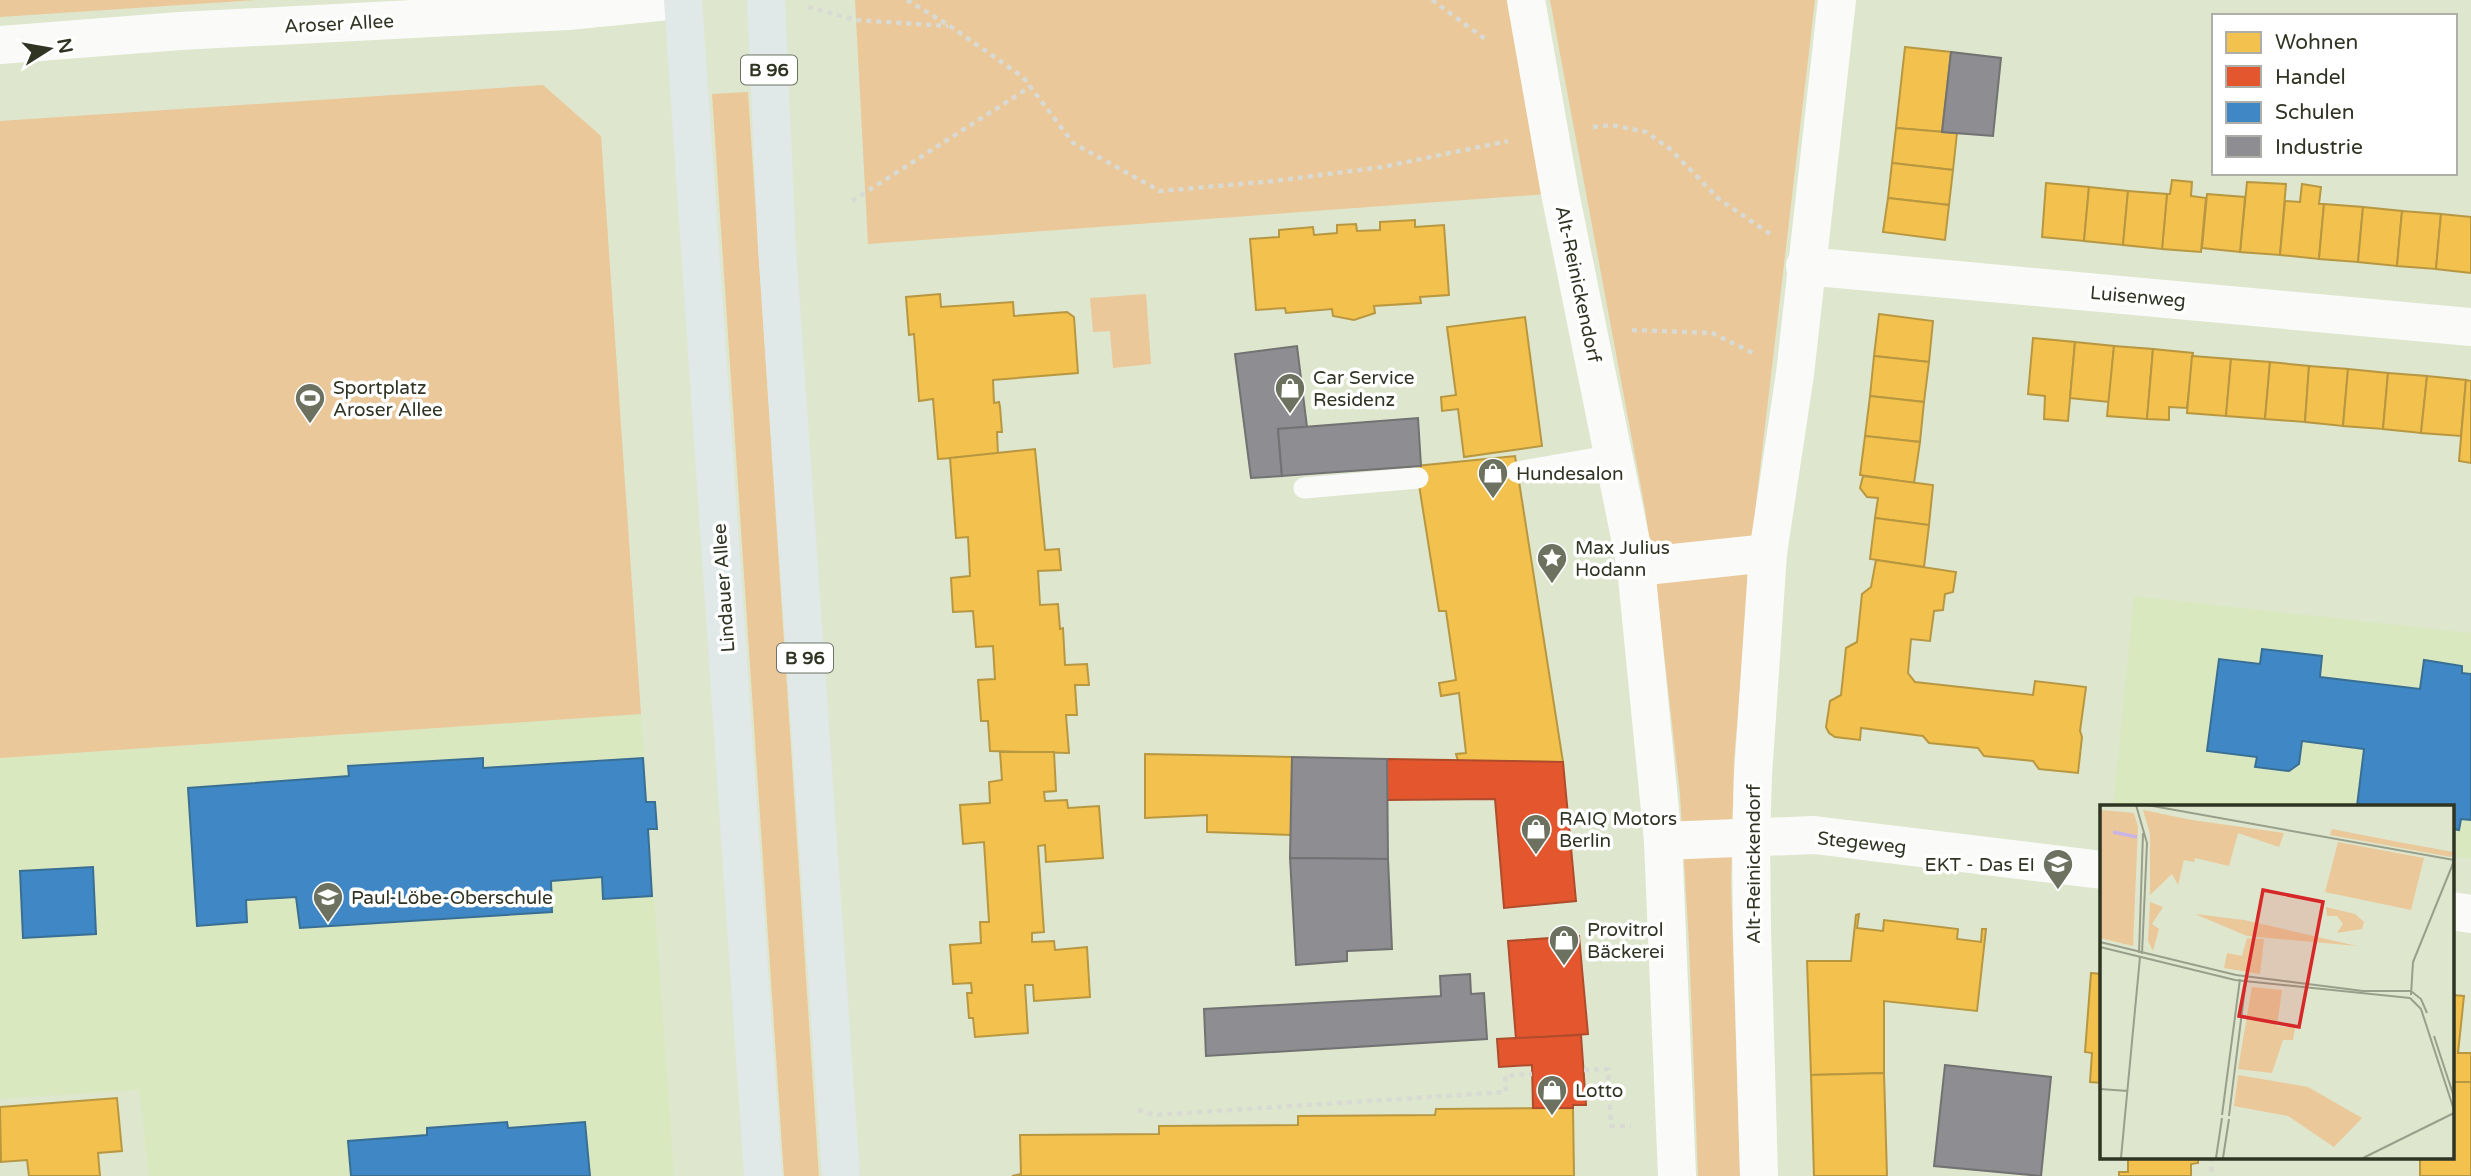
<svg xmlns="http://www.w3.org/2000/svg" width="2471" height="1176" font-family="'Varela Round',sans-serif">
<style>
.built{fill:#dae8c0}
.green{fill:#eac899}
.homes{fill:#f2c14e;stroke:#b89741;stroke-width:2}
.shops{fill:#e4572e;stroke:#ae4c2b;stroke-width:2}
.schools{fill:#3f88c5;stroke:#3a6f94;stroke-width:2}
.industry{fill:#8d8d92;stroke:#717271;stroke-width:2}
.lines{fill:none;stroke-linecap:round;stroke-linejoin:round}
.path{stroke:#d8dad3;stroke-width:4.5;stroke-dasharray:5 5;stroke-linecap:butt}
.lane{stroke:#fafbf8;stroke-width:21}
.street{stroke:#fafbf8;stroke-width:38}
.secondary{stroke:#fafbf8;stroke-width:38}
.primary{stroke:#e1e8e8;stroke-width:38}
.labels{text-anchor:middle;stroke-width:7;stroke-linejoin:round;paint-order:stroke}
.shield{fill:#fff;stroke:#6d7165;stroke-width:2}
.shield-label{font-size:18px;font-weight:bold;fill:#2f3423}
.street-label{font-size:19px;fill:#2f3423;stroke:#fff}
.poi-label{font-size:19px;fill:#2f3423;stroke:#fff;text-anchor:start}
.inset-river{fill:none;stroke:#cab4e7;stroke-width:3.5}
.inset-road{fill:none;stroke:#989f8a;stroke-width:2}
.view{fill:#d62828;fill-opacity:0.15;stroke:#d62828;stroke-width:3.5}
.inset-edge{fill:none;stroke:#2f3423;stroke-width:3.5}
</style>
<rect width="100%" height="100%" fill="#dee6ce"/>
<g class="built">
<polygon points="2134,596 2471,633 2471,859 2452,856 2452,807 2113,807"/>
<polygon points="641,714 674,1176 149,1176 139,1090 0,1099 0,758"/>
</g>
<g class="green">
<polygon points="0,0 256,0 0,17"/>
<polygon points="855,0 1526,0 1560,193 868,244"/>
<polygon points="1550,0 1815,0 1756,503 1734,760 1731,885 1740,1176 1698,1176 1689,944 1680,794 1659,609 1645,509"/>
<polygon points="543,85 601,136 641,714 0,758 0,121"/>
<polygon points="748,92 819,1176 784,1176 712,94"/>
<polygon points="1146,294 1151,364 1113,368 1110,331 1093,332 1090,298"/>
</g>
<g class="homes">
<polygon points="1905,47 1951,52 1942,132 1896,128"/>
<polygon points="1896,128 1957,133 1953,170 1892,163"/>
<polygon points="1892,163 1953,170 1949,205 1888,198"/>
<polygon points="2172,180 2192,182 2191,196 2206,198 2201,252 2162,249 2167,194 2170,194"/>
<polygon points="2247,182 2286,184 2280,255 2240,252"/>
<polygon points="2046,183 2089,187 2084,241 2042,237"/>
<polygon points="2302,184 2321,187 2319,204 2324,204 2319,259 2280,255 2285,201 2300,202"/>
<polygon points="2089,187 2128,191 2123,245 2084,241"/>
<polygon points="2128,191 2167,194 2162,249 2123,245"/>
<polygon points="2207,194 2245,197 2240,252 2202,248"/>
<polygon points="1888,198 1949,205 1945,240 1883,232"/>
<polygon points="2324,204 2363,207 2358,262 2319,259"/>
<polygon points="2363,207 2402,211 2397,266 2358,262"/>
<polygon points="2402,211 2441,214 2436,269 2397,266"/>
<polygon points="2441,214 2471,217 2471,273 2436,269"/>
<polygon points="1415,220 1415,227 1444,225 1449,295 1420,297 1421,303 1374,306 1375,313 1354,320 1333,316 1332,309 1286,313 1285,308 1256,310 1250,239 1279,237 1279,230 1313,227 1314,235 1337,233 1337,225 1356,224 1357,231 1380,230 1380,222"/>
<polygon points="940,294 941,307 1013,302 1014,316 1067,312 1074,317 1078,373 993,380 994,403 999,402 1000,407 1002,432 997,432 998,455 938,459 933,399 919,401 914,334 909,335 906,297"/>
<polygon points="1879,314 1933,321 1929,362 1874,356"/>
<polygon points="1525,317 1542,446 1464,457 1458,409 1442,411 1441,397 1456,395 1447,327"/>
<polygon points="2033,338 2075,342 2068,421 2044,419 2045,396 2028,394"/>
<polygon points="2075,342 2114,346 2109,402 2070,398"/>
<polygon points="2114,346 2153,349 2147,419 2107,416"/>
<polygon points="2153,349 2193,353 2187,408 2169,407 2169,420 2147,419"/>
<polygon points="1874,356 1929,362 1924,402 1870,396"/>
<polygon points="2192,356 2231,359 2226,416 2187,413"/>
<polygon points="2231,359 2270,362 2265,419 2226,416"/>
<polygon points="2270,362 2309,366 2305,422 2265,419"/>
<polygon points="2309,366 2348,369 2343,426 2305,422"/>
<polygon points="2348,369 2388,373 2383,429 2343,426"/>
<polygon points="2388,373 2427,376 2421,433 2383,429"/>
<polygon points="2427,376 2466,380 2461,436 2421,433"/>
<polygon points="2466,380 2471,381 2471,463 2459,461"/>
<polygon points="1870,396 1924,402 1920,442 1865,436"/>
<polygon points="1865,436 1920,442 1914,483 1860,475"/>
<polygon points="1035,449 1045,550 1059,549 1061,570 1038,571 1040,605 1058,604 1060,629 1063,628 1065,665 1087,664 1089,685 1075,685 1077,715 1066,715 1069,753 990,751 988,721 981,721 978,680 995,679 993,646 976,647 973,611 953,612 951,578 970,576 968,537 956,538 950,458"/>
<polygon points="1515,456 1550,679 1563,762 1458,761 1456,754 1466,753 1459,693 1441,696 1439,683 1456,680 1446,611 1439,611 1416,466"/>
<polygon points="1863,476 1933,485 1929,525 1875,518 1878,498 1867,497 1860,488"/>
<polygon points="1875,518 1929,525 1924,567 1870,559"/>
<polygon points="1876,560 1956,572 1953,592 1945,594 1943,610 1934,611 1930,641 1911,639 1908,673 1915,682 2033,695 2035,681 2086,687 2080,731 2082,737 2078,773 2039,769 2033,761 1984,756 1978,748 1929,743 1923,736 1861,728 1860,740 1835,737 1829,733 1826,727 1830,701 1841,695 1846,648 1857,642 1862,594 1871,587"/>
<polygon points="1000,752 1054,752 1056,791 1044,792 1045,801 1067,800 1068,808 1099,806 1103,858 1046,862 1045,845 1038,846 1044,932 1032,933 1032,942 1054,941 1055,950 1087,947 1090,997 1034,1001 1033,985 1025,985 1028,1033 975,1037 973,1018 969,1018 967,993 972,993 971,983 953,984 950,945 981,943 980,922 989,922 984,842 963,844 960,805 990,803 989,782 1002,780"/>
<polygon points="1145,754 1292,757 1291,835 1207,832 1207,815 1145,818"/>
<polygon points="1859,914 1857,928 1883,931 1884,920 1958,929 1957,939 1981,942 1982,929 1986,929 1977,1011 1884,1001 1884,1073 1811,1075 1807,961 1851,961 1856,915"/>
<polygon points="2091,973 2102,974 2102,1083 2090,1082 2092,1053 2085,1052"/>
<polygon points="2452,995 2464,996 2458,1053 2471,1053 2471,1082 2452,1082"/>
<polygon points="1884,1073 1887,1176 1814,1176 1811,1075"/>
<polygon points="2452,1082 2471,1082 2471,1176 2420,1176 2420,1157 2452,1157"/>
<polygon points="117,1098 122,1151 98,1153 100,1176 29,1176 27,1160 1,1162 0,1107"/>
<polygon points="1573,1108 1574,1176 1012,1176 1021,1174 1020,1135 1159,1134 1159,1126 1298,1125 1298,1116 1435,1115 1436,1109"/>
<polygon points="2128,1157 2198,1157 2198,1163 2191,1164 2191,1176 2119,1176 2119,1172 2128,1172"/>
</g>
<g class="shops">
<polygon points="1387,759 1563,762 1576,901 1504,908 1495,799 1386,800"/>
<polygon points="1579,936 1588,1034 1516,1039 1508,941"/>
<polygon points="1581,1035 1586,1105 1573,1105 1573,1108 1533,1108 1532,1065 1499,1067 1497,1039"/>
</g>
<g class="schools">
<polygon points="2262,649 2322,656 2320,677 2420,689 2424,660 2462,666 2462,673 2471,674 2471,820 2461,819 2459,830 2452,829 2452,807 2357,806 2364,749 2302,741 2299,764 2289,771 2255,767 2257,757 2207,751 2219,659 2260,664"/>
<polygon points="483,758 483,768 643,758 646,802 655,802 657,829 648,829 652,896 603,899 602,877 551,881 552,912 300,928 296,897 246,900 247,922 197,926 188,788 349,776 348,766"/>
<polygon points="93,867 96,934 23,938 20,871"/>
<polygon points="507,1122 508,1128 585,1122 590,1176 351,1176 348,1141 427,1135 427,1128"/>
</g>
<g class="industry">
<polygon points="1951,52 2001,58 1993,136 1942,132"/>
<polygon points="1297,346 1307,427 1278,429 1282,476 1251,478 1235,354"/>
<polygon points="1418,418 1421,466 1282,476 1278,429"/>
<polygon points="1292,757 1387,759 1388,859 1290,858"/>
<polygon points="1290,858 1388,859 1392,949 1347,951 1347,961 1296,965"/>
<polygon points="1470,974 1471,994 1484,993 1487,1039 1206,1056 1204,1009 1441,996 1440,976"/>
<polygon points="1945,1065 2051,1077 2041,1176 1934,1166"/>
</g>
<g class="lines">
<g class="path">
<polyline points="907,0 950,26 1023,77 1073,143 1160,191 1274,181 1382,167 1508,141"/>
<polyline points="1432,0 1488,41"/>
<polyline points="808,7 856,20 948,26"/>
<polyline points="1593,127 1611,125 1646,132 1669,148 1719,199 1770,234"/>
<polyline points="852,201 1030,87"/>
<polyline points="1632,330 1712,333 1755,354"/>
<polyline points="1584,1070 1608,1069 1611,1126 1631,1126"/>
<polyline points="1138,1110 1155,1115 1506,1092 1505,1076 1532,1074"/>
<polyline points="2211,1157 2212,1176"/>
</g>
<g class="lane">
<polyline points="1517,472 1614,455"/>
<polyline points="1304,488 1418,478"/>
</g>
<g class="street">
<polyline points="1526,0 1560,193 1636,567 1663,841 1677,1176"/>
<polyline points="1805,266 2471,327"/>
<polyline points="1636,567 1768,553"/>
<polyline points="1663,841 1814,835 2102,870"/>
<polyline points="2452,911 2471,914"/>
<polyline points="1759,1176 1752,930 1751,839 1753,775 1768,553 1795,374 1837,0"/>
</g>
<polyline class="secondary" points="0,45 180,31 568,11 678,0"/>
<g class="primary">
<polyline points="683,0 763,1176"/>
<polyline points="766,0 777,248 841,1176"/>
</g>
</g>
<defs>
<g id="shop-pin" transform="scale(1.575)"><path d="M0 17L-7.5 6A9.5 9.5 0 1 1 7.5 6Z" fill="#6c725f" stroke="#fff"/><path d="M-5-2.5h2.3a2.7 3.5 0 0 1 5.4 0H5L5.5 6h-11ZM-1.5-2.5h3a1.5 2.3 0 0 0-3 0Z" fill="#fff"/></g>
<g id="stadium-pin" transform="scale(1.575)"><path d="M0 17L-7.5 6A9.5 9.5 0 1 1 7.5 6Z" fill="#6c725f" stroke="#fff"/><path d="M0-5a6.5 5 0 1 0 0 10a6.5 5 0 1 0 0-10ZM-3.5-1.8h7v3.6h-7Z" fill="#fff"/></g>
<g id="sight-pin" transform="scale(1.575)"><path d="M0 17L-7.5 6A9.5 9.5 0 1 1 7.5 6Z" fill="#6c725f" stroke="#fff"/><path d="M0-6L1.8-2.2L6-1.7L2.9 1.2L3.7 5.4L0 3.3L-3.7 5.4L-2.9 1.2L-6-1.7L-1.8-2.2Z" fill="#fff"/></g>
<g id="school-pin" transform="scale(1.575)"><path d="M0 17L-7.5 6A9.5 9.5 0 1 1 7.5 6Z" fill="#6c725f" stroke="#fff"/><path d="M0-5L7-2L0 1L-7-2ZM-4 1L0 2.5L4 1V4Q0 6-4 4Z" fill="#fff"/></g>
</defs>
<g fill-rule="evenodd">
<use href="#shop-pin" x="1290" y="388"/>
<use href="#stadium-pin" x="310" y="398"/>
<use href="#shop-pin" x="1493" y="473"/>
<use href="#sight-pin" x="1552" y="558"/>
<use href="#shop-pin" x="1536" y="829"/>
<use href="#school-pin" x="2058" y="864"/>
<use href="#school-pin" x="328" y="897"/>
<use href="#shop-pin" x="1564" y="940"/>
<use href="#shop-pin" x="1552" y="1090"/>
</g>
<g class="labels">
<g class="shield">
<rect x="741" y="55.5" width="56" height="29" rx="5"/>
<rect x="777" y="643.5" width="56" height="29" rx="5"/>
</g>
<g class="shield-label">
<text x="769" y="76">B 96</text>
<text x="805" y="664">B 96</text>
</g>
<g class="street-label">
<text transform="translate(339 23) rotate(-3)" y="7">Aroser Allee</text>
<text transform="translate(1579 284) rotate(78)" y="7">Alt-Reinickendorf</text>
<text transform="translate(2138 296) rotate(5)" y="7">Luisenweg</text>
<text transform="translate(723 588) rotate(-94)" y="7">Lindauer Allee</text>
<text transform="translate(1862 842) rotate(6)" y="7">Stegeweg</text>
<text transform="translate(1753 864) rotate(-90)" y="7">Alt-Reinickendorf</text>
</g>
<g class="poi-label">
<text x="1313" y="384">Car Service<tspan x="1313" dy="22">Residenz</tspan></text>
<text x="333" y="394">Sportplatz<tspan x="333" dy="22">Aroser Allee</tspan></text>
<text x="1516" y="480">Hundesalon</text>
<text x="1575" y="554">Max Julius<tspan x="1575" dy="22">Hodann</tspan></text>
<text x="1559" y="825">RAIQ Motors<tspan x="1559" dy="22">Berlin</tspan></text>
<text x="2035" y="871" text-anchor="end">EKT - Das EI</text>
<text x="351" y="904">Paul-Löbe-Oberschule</text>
<text x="1587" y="936">Provitrol<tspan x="1587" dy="22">Bäckerei</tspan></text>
<text x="1575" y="1097">Lotto</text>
</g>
</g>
<g transform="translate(2100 805)">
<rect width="354" height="354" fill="#dee6ce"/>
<path d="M0 5 34 8 38 22 33 141 0 133ZM43 5 92 15 184 28 179 42 138 28 129 61 95 53 94 57 84 55 78 80 72 69 50 90V29ZM232 24 293 36 353 47 351 52 230 30ZM238 37 324 53 311 105 225 87ZM50 97 63 102 52 119 59 124 53 146 48 136ZM226 102 255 109 264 117 262 124 237 128 243 119 237 111H227ZM95 109 144 115 257 141 147 131ZM147 133 164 134 160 169 124 163 127 148 142 151ZM152 182 182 185 177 221 195 223 193 235H183L172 268 138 264ZM138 270 208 282 262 313 234 342 188 311 134 301Z" fill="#eac899"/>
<path class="inset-river" d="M13 27 37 32"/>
<path class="inset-road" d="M36 0 47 38 42 149M47 0 354 55M0 137 136 170 263 186H311M0 142 135 175 310 193M39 148 43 28M311 186 321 194 327 208M311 190 313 157 354 56M310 193 321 204 354 305M334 231 354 292M0 284 28 286M122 310 140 174M129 311 146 175M21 353 40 152M116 353 122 313M123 353 129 314M263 353 354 308"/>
<path class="view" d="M163 85 223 97 199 222 139 211Z"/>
<rect width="354" height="354" class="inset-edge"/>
</g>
<rect x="2212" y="14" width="245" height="161" fill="#ffffff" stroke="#acaea7" stroke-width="2"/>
<rect x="2226" y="32" width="35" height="21" fill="#f2c14e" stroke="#acaea7" stroke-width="2"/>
<text x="2275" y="49" font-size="21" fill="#2f3423">Wohnen</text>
<rect x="2226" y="66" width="35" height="21" fill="#e4572e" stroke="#acaea7" stroke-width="2"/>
<text x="2275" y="84" font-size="21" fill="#2f3423">Handel</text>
<rect x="2226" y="102" width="35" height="21" fill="#3f88c5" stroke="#acaea7" stroke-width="2"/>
<text x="2275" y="119" font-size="21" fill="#2f3423">Schulen</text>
<rect x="2226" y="136" width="35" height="21" fill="#8d8d92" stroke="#acaea7" stroke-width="2"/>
<text x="2275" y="154" font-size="21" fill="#2f3423">Industrie</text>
<g transform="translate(49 49) rotate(79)" stroke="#ffffff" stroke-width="5" paint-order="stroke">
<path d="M0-5L12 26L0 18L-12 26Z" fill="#2f3423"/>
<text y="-10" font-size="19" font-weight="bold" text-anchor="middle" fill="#2f3423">N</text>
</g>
</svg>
